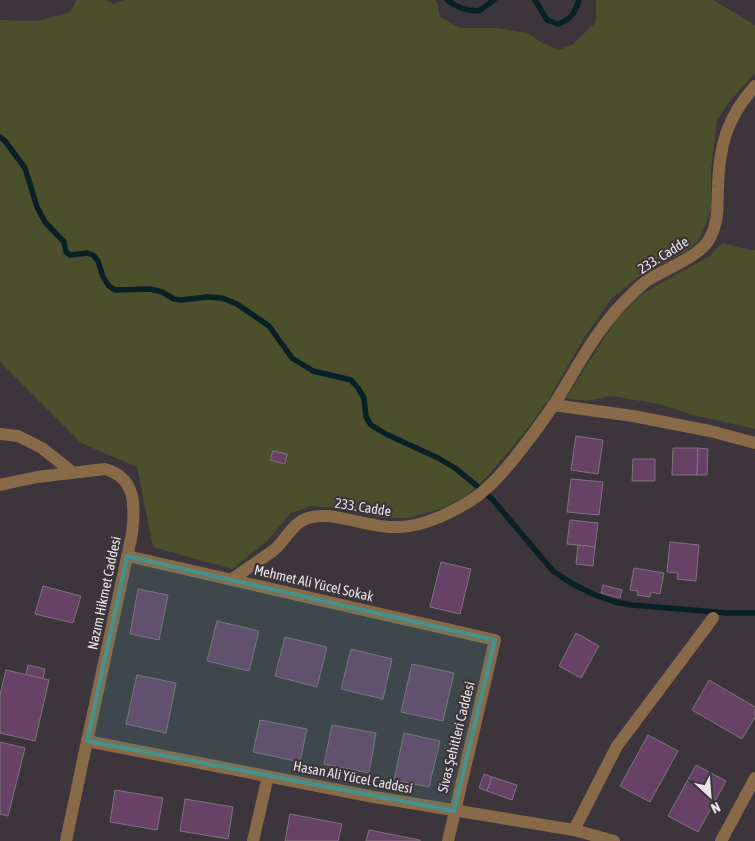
<svg xmlns="http://www.w3.org/2000/svg" width="755" height="841" font-family="'Asap Condensed',sans-serif">
<style>
.green{fill:#4c4f2c}
.lines{fill:none;stroke-linecap:round;stroke-linejoin:round}
.stream{stroke:#082126;stroke-width:5.5}
.building{fill:#684167;stroke:#7d757c}
.street{stroke:#896a48;stroke-width:12}
.marked{fill:#45928c;fill-opacity:0.2;stroke:#45928c;stroke-width:4;stroke-linejoin:round}
.labels{text-anchor:middle;stroke-width:4.5;stroke-linejoin:round;paint-order:stroke}
.street-label{font-size:14px;fill:#e8e4e8;stroke:#3c353b}
</style>
<rect width="100%" height="100%" fill="#3c353b"/>
<g class="green">
<polygon points="77,0 106,0 113,4 124,0 435,0 438,5 440,17 460,28 497,28 528,33 542,43 559,50 572,45 596,22 596,0 713,0 755,25 755,73 730,101 717,120 711,170 711,210 700,239 687,251 637,278 612,298 585,336 550,397 528,428 487,477 468,495 443,508 409,518 382,518 335,508 311,506 291,513 267,541 232,569 153,547 137,467 81,443 0,362 0,20 38,21 70,12"/>
<polygon points="722,243 750,250 755,250 755,429 697,416 659,404 611,396 588,401 566,398 615,321 641,295 668,279 710,256"/>
</g>
<g class="lines">
<g class="stream">
<path d="M447 0C457 8 466 11 479 11L494 0"/>
<path d="M535 0 547 20 558 24C572 19 574 14 579 0"/>
<polyline points="0,137 5,141 25,168 37,207 45,222 64,242 66,252 70,255 87,253 93,255 98,261 103,277 109,286 115,290 150,289 162,292 174,299 181,300 207,297 222,298 237,304 269,326 292,358 313,371 351,380 358,388 364,398 366,417 371,425 386,434 438,458 455,468 477,486 493,500 553,571 571,583 595,595 615,602 632,605 728,613 755,613"/>
</g>
</g>
<g class="building">
<polygon points="576,436 603,440 598,474 571,470"/>
<polygon points="673,448 698,448 697,475 672,475"/>
<polygon points="698,448 708,449 707,475 697,475"/>
<polygon points="273,451 287,454 285,464 270,460"/>
<polygon points="633,459 655,459 655,481 632,481"/>
<polygon points="571,479 603,482 599,515 567,512"/>
<polygon points="570,520 598,523 595,547 567,544"/>
<polygon points="670,542 699,545 696,581 677,579 678,573 667,572"/>
<polygon points="578,545 595,547 593,566 576,564"/>
<polygon points="441,562 471,569 460,614 430,607"/>
<polygon points="634,568 664,573 660,594 651,592 650,597 637,595 638,591 630,590"/>
<polygon points="603,585 622,590 620,598 601,593"/>
<polygon points="43,586 81,596 73,623 35,614"/>
<polygon points="138,589 168,595 159,640 130,634"/>
<polygon points="217,621 259,631 249,671 207,661"/>
<polygon points="576,633 599,646 581,678 559,666"/>
<polygon points="285,637 327,647 317,687 275,676"/>
<polygon points="351,649 392,659 383,699 341,689"/>
<polygon points="412,664 454,673 443,721 401,712"/>
<polygon points="28,665 45,669 43,679 26,675"/>
<polygon points="6,670 49,680 35,741 0,733 0,695"/>
<polygon points="137,675 176,683 166,733 126,724"/>
<polygon points="709,680 755,707 755,717 742,739 692,710"/>
<polygon points="260,720 307,729 300,762 253,752"/>
<polygon points="332,725 376,733 369,773 324,764"/>
<polygon points="404,733 440,741 429,787 394,780"/>
<polygon points="648,735 678,751 650,802 620,786"/>
<polygon points="0,742 25,748 8,816 0,814"/>
<polygon points="696,765 726,781 698,832 668,816"/>
<polygon points="484,774 492,777 487,791 479,788"/>
<polygon points="492,777 517,785 512,800 487,791"/>
<polygon points="115,790 163,798 157,830 110,822"/>
<polygon points="185,799 233,807 228,839 180,831"/>
<polygon points="290,814 342,824 338,841 285,841"/>
<polygon points="369,830 420,840 420,841 366,841"/>
</g>
<g class="lines">
<g class="street">
<polyline points="553,405 633,416 710,431 755,443"/>
<polyline points="0,434 18,436 42,448 72,472"/>
<path d="M0 485 37 477 105 469C137 478 135 507 132 534L87 741 66 841"/>
<polyline points="127,556 495,640 448,841"/>
<path d="M231 580C245 570 260 560 274 550 286 540 292 523 308 518 323 513 341 518 355 521 370 524 384 528 399 527 423 527 456 511 476 497 493 485 507 468 520 451 532 436 544 419 555 403 578 366 598 326 630 296 636 290 642 284 648 280 665 269 701 256 710 238 719 221 717 206 718 187 719 146 727 117 755 86"/>
<polyline points="87,741 374,797 574,830 614,841"/>
<polyline points="574,830 617,746 713,618"/>
<polyline points="253,841 268,776"/>
<polyline points="721,841 755,778"/>
</g>
</g>
<path class="marked" d="M127 556 495 640 454 811 87 741Z"/>
<g class="labels">
<g class="street-label">
<text transform="translate(663 255) rotate(-32)" y="5">233. Cadde</text>
<text transform="translate(363 507) rotate(9)" y="5">233. Cadde</text>
<text transform="translate(314 583) rotate(13)" y="5">Mehmet Ali Yücel Sokak</text>
<text transform="translate(104 593) rotate(-78)" y="5">Nazım Hikmet Caddesi</text>
<text transform="translate(456 737) rotate(-76)" y="5">Sivas Şehitleri Caddesi</text>
<text transform="translate(353 777) rotate(11)" y="5">Hasan Ali Yücel Caddesi</text>
</g>
</g>
<g transform="translate(710 796) rotate(154)" stroke="#3c353b" stroke-width="4" paint-order="stroke">
<path d="M0-4L9 19L0 12L-9 19Z" fill="#e8e4e8"/>
<text y="-8" font-size="14" font-weight="bold" text-anchor="middle" fill="#e8e4e8">N</text>
</g>
</svg>
